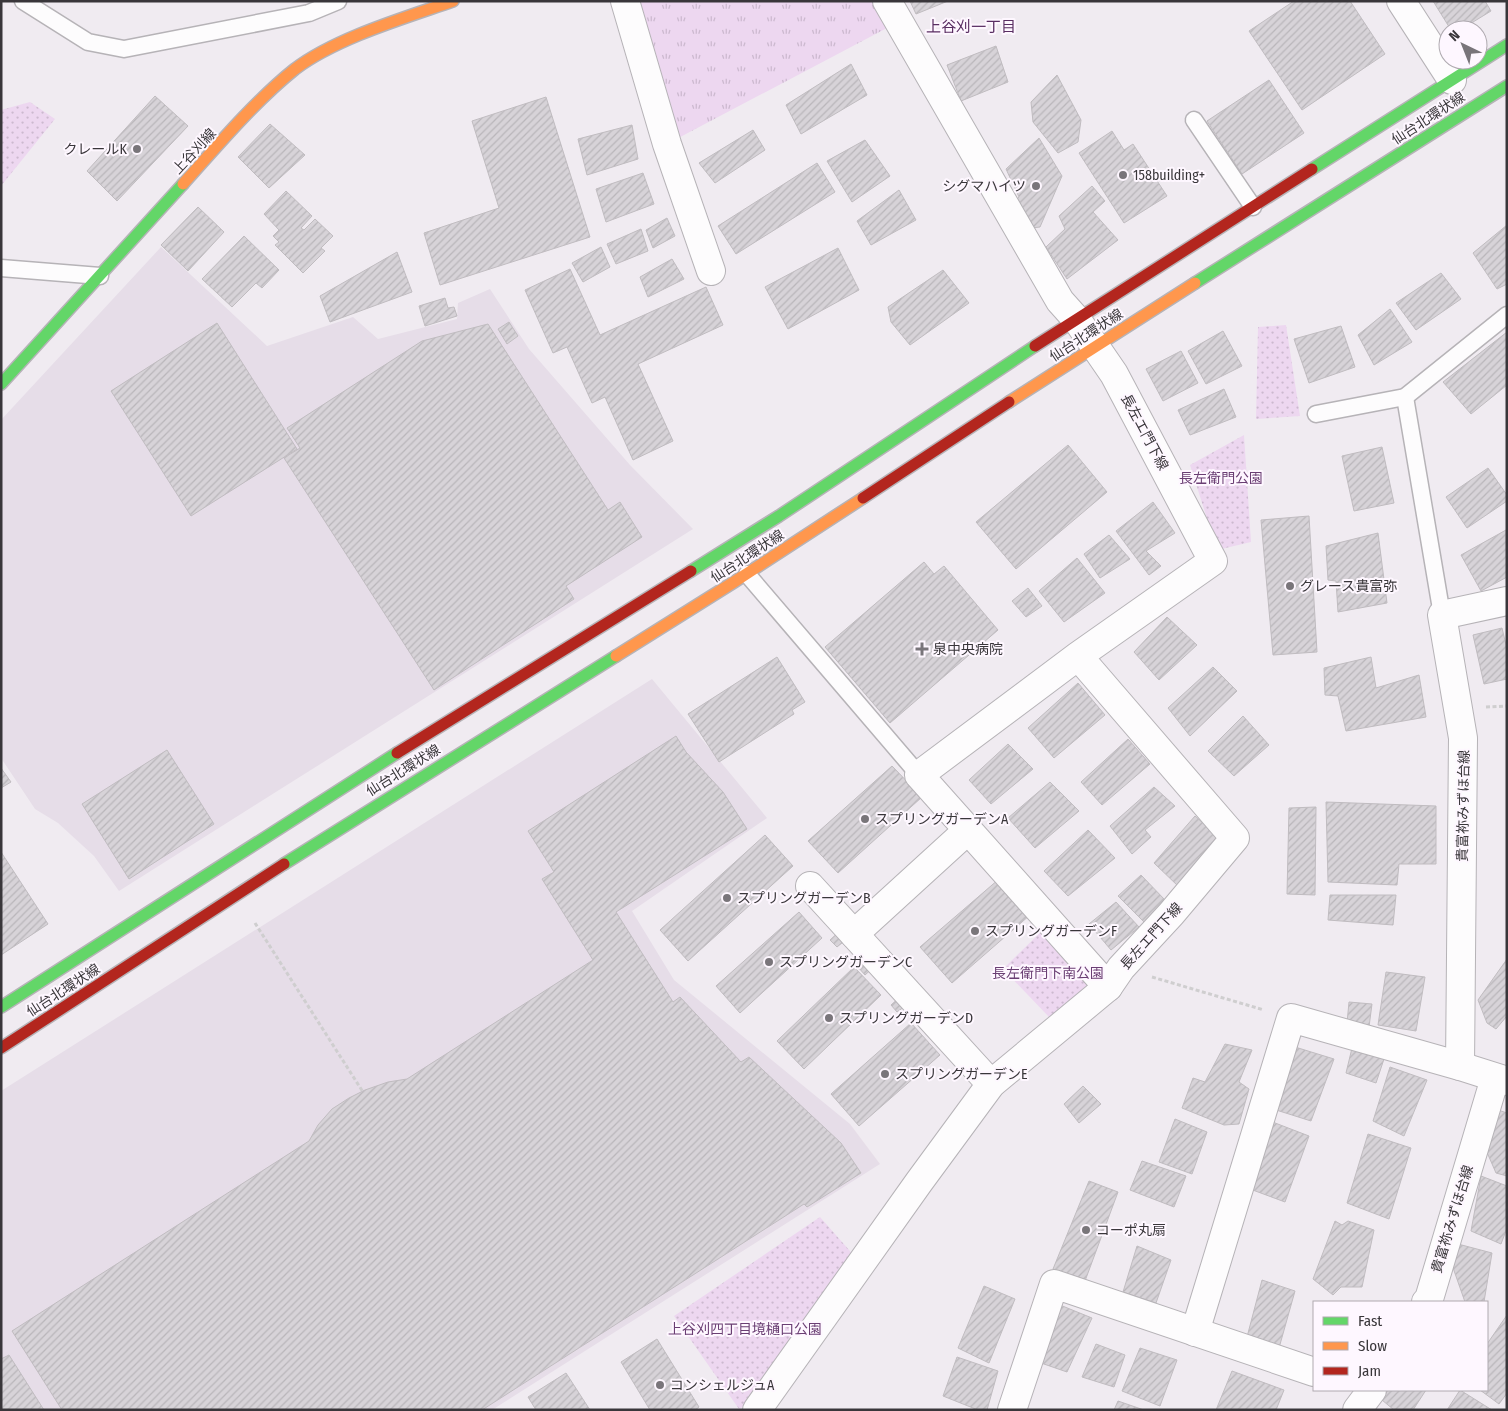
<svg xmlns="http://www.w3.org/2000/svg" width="1508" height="1411" font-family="'Fira Sans Condensed','Noto Sans JP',sans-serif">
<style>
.built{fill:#e6dde8}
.grass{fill:url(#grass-tufts)}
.park{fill:url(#park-dots)}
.building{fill:url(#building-hatch);stroke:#c0bcc0}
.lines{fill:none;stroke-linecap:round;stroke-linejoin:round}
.lane-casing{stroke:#b6b3b7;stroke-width:19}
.street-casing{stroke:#b6b3b7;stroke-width:30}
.fast-casing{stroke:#b6b3b7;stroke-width:14}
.slow-casing{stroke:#b6b3b7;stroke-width:14}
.jam-casing{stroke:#b6b3b7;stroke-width:14}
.path{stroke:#cfcecf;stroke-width:3;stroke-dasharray:4 2.5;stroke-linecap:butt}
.lane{stroke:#fdfcfd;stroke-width:16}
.street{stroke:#fdfcfd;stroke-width:28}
.fast{stroke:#63d668;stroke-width:11}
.slow{stroke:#ff974d;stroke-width:11}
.jam{stroke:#b3261e;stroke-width:11}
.poi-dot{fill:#79757a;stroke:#fef7ff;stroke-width:2}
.labels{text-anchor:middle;stroke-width:4;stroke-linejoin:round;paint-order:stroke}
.street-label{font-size:14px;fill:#39363a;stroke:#fef7ff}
.poi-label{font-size:14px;fill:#39363a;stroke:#fef7ff;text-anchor:start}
.park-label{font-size:14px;fill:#6a3e73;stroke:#fef7ff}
.neighbourhood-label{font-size:15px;fill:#592e62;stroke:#fef7ff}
</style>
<defs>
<pattern id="grass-tufts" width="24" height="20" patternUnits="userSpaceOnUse" patternTransform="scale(1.25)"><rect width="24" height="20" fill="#edd7f0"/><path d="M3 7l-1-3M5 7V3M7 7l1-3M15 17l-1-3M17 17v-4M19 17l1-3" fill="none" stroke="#ccb9cf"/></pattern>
<pattern id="park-dots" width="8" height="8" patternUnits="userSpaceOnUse" patternTransform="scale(1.25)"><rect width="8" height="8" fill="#edd7f0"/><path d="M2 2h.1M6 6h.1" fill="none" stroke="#ccb9cf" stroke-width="1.8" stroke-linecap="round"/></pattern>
<pattern id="building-hatch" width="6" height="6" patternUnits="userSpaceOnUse" patternTransform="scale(1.25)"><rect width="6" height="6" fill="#d7d3d8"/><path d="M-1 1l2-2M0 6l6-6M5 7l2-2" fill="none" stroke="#b9b6ba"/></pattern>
</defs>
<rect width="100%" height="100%" fill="#f0ebf1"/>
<g class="built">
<polygon points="161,247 267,346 353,317 378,339 457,319 458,303 490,289 529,349 630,465 693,529 119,891 94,856 58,823 35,809 1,758 1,420"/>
<polygon points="652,679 767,818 632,911 674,980 850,1124 880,1164 492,1410 1,1410 1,1091"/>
</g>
<polygon class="grass" points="629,1 874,1 887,28 667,144"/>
<g class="park">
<polygon points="30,102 55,119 1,186 1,110"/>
<polygon points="1286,325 1300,416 1256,419 1258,327"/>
<polygon points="1244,435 1251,542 1217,550 1190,465"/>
<polygon points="1047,926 1093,980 1050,1018 1003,969"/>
<polygon points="820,1217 857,1259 759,1397 739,1409 674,1316"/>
</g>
<g class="building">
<polygon points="910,1 948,1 916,14"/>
<polygon points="1294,1 1350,1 1385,54 1302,110 1249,31"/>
<polygon points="1433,1 1485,1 1491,11 1460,30 1451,30"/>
<polygon points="996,46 1008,82 961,101 947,65"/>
<polygon points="851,64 867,95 801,134 786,105"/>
<polygon points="1057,75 1081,120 1078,142 1058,153 1033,122 1031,102"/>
<polygon points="1269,80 1304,133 1242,174 1207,121"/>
<polygon points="155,96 188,126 117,201 87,171"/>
<polygon points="546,97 590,237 440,285 424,233 499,208 472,121"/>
<polygon points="270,124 305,155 269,188 238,157"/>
<polygon points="632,125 638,159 587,175 578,139"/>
<polygon points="753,130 765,150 715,183 699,163"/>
<polygon points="1112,131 1124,150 1133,144 1167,196 1124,223 1079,153"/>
<polygon points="1039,138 1062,176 1040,227 1024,229 1009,208 1019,197 1006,169"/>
<polygon points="865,140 890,176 852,202 827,161"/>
<polygon points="817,163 835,192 736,254 718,226"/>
<polygon points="643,173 654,204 606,222 596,189"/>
<polygon points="1092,186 1105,201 1093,212 1118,240 1067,279 1046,247 1065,229 1059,216"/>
<polygon points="899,190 916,220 871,245 857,221"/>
<polygon points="286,191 312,216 301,228 304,230 315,219 333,236 321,248 325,251 303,273 275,245 279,242 273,236 279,230 264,214"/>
<polygon points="198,207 224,232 188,271 161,245"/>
<polygon points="667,218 675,236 653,248 646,230"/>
<polygon points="1507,225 1507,284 1497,289 1473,253"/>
<polygon points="641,229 648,251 616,264 607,244"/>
<polygon points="244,236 279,270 262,288 256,283 232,307 202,279"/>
<polygon points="601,247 610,267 583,282 572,263"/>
<polygon points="838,248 859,290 788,329 765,287"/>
<polygon points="397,252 412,292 330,322 320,296"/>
<polygon points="672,259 684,279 648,297 640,277"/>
<polygon points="570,269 600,335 706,287 723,325 638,364 673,441 633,460 605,397 592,403 567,347 553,353 525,290"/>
<polygon points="943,270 969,303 910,345 891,322 888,307"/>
<polygon points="1441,273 1461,299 1416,330 1396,303"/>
<polygon points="445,298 448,308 454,307 457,316 425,326 419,306"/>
<polygon points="1390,309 1412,342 1374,365 1358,335"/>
<polygon points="509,322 518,336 507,344 498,329"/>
<polygon points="217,323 297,449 191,516 111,391"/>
<polygon points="488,324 608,510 620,502 642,537 566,586 574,599 434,690 284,458 300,448 287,428 422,341"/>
<polygon points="1341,326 1355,367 1309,383 1294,339"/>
<polygon points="1223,331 1242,366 1206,384 1188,351"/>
<polygon points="1507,332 1507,385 1471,414 1443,382"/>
<polygon points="1181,351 1198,383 1163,401 1146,369"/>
<polygon points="1224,389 1236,417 1190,435 1178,410"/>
<polygon points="1068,445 1107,492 1016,569 976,522"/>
<polygon points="1382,447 1394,503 1354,511 1342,456"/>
<polygon points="1488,468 1507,495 1507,501 1467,528 1446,497"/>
<polygon points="1153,502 1175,533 1146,551 1161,566 1149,575 1116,531"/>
<polygon points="1309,516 1317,652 1273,655 1261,520"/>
<polygon points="1506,530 1507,577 1481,591 1461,555"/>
<polygon points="1378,533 1387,603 1338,612 1336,581 1328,580 1326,546"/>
<polygon points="1109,535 1130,559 1100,578 1084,554"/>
<polygon points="1077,558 1105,593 1064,622 1039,591"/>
<polygon points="924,562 934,574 944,566 998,630 890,723 825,647"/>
<polygon points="1028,588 1042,606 1026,617 1012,601"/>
<polygon points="1167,617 1197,645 1159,680 1134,652"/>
<polygon points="1502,628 1507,649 1507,679 1484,684 1473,635"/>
<polygon points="777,657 805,702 792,710 794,714 719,762 688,714"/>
<polygon points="1371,657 1376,688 1419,675 1426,717 1346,731 1338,696 1325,695 1324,668"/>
<polygon points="1213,667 1237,691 1190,736 1168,708"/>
<polygon points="1078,683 1105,715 1054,758 1028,728"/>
<polygon points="1243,716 1269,745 1234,776 1208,751"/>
<polygon points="676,736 686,752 723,792 747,829 616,912 673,1002 680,997 741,1062 749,1057 841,1143 861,1173 807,1207 804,1204 482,1410 62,1410 12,1331 309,1141 318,1125 332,1109 349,1098 365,1090 388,1082 407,1079 593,960 542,879 554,872 528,831"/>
<polygon points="1128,739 1150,764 1102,805 1081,782"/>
<polygon points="1008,744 1033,769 991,804 969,780"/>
<polygon points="167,750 214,824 129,879 82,804"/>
<polygon points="892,766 922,797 838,873 808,841"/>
<polygon points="1,768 11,782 1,788"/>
<polygon points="1050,782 1079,811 1035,848 1008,818"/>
<polygon points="1154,787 1175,806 1145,830 1151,837 1132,854 1110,826"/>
<polygon points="1326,802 1436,806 1436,864 1399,864 1397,885 1328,882"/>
<polygon points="1316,807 1315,895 1287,894 1289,808"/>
<polygon points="1195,816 1222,840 1178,886 1154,863"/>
<polygon points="1088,830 1115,858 1068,896 1044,871"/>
<polygon points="765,835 793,866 688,961 660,930"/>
<polygon points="1,852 48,924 1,955"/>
<polygon points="1141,875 1165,900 1145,923 1118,896"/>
<polygon points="999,879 1030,915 952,983 920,947"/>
<polygon points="1330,895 1396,895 1393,925 1328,920"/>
<polygon points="1116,902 1139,927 1111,950 1089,924"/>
<polygon points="799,912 822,938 740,1013 716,986"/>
<polygon points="841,930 848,938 837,947 830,940"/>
<polygon points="868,958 875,966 865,975 858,967"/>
<polygon points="1507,959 1507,1016 1496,1029 1487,1023 1478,1000"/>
<polygon points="854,967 881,995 804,1069 777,1041"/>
<polygon points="1386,972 1425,977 1416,1031 1378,1025"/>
<polygon points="901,996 908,1004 897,1012 891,1005"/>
<polygon points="1349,1002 1372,1004 1369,1027 1347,1023"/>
<polygon points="911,1023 940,1055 859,1126 831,1094"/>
<polygon points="1225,1044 1252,1050 1239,1082 1249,1089 1239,1124 1224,1125 1182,1108 1193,1078 1205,1082"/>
<polygon points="1295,1047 1334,1059 1311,1121 1273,1109"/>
<polygon points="1352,1048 1384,1059 1376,1083 1346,1073"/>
<polygon points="1390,1067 1427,1080 1404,1136 1373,1121"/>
<polygon points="1083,1086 1101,1104 1079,1123 1064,1104"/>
<polygon points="1498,1110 1507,1113 1507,1176 1496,1173 1486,1150"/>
<polygon points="1175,1119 1207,1132 1192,1174 1159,1162"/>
<polygon points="1270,1121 1309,1136 1285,1202 1250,1189"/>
<polygon points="1368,1134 1411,1148 1389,1219 1347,1203"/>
<polygon points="1142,1161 1186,1176 1174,1207 1130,1190"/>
<polygon points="1481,1176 1507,1186 1507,1228 1501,1244 1471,1231"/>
<polygon points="1089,1181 1118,1192 1085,1281 1053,1269"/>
<polygon points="1335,1221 1342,1225 1348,1221 1374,1230 1362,1287 1341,1287 1333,1295 1313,1279"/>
<polygon points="1458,1244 1492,1253 1484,1302 1465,1302 1451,1262"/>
<polygon points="1137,1246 1171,1260 1156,1303 1123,1292"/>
<polygon points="1262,1280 1295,1291 1279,1348 1247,1337"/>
<polygon points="984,1286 1015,1299 989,1363 958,1348"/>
<polygon points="1060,1305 1092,1318 1067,1372 1041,1363"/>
<polygon points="1507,1315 1507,1393 1499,1404 1480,1390 1487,1390 1487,1344"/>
<polygon points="657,1339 699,1407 695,1410 650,1410 621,1362"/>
<polygon points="1096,1344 1125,1355 1114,1387 1082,1377"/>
<polygon points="1140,1348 1177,1360 1160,1406 1122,1391"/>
<polygon points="9,1355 44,1410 1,1410 1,1359"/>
<polygon points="957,1357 998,1371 987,1410 978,1410 943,1396"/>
<polygon points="1232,1371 1284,1390 1276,1410 1216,1410"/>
<polygon points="566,1373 590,1410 536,1410 528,1397"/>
<polygon points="1388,1390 1426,1390 1413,1410 1394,1410 1382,1400"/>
<polygon points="1460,1390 1492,1410 1447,1410"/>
<polygon points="1118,1401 1144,1410 1114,1410"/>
</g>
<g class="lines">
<g class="lane-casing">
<g id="lane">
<polyline points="23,1 88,42 124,49 309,13 338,1"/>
<polyline points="1194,120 1253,207"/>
<polyline points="1,268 100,276"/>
<polyline points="1405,397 1442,615"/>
<polyline points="1316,414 1405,397 1507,315"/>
<polyline points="747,574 919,775"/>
</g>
</g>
<g class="street-casing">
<g id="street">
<polyline points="625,1 667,144 711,271"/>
<polyline points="887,1 1060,301 1077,320 1114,374 1213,561 1078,656 919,775 1108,987 1121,968 1171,914 1235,838 1078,656"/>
<polyline points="1401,1 1452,80"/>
<polyline points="810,886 991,1084"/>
<polyline points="854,934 968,830"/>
<polyline points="1460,1066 1463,738 1442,615 1507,601"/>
<polyline points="1426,1302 1429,1299 1495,1078"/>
<polyline points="1195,1332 1291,1018 1460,1066 1507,1081"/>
<polyline points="757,1410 919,1182 991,1084 1108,987"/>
<polyline points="1012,1410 1054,1284 1314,1372"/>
<polyline points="1357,1410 1372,1390"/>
</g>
</g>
<g class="fast-casing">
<g id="fast">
<polyline points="1312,169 1507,45"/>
<polyline points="1195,283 1507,86"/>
<polyline points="1,384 183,184"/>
<polyline points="691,571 779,516 1035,346"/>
<polyline points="284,864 616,656"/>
<polyline points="1,1007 397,753"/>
</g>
</g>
<g class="slow-casing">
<g id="slow">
<path d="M183 184C217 146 255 101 295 69 336 38 404 18 453 1"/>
<polyline points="1009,402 1195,283"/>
<polyline points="616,656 734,582 863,498"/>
</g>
</g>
<g class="jam-casing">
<g id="jam">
<polyline points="1035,346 1312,169"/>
<polyline points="863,498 1009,402"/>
<polyline points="397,753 691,571"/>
<polyline points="1,1048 284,864"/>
</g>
</g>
<g class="path">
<polyline points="1486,707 1507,706"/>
<polyline points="255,923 363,1092"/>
<polyline points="1152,977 1264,1010"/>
</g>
<use href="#lane" class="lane"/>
<use href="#street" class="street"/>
<use href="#fast" class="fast"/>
<use href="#slow" class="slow"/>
<use href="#jam" class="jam"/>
</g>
<g class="poi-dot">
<circle cx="137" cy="149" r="5"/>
<circle cx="1123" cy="175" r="5"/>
<circle cx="1036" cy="186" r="5"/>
<circle cx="1290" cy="586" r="5"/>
<path d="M919.5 641.5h5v5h5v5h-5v5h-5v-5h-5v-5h5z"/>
<circle cx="865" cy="819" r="5"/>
<circle cx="727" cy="898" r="5"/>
<circle cx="975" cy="931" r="5"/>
<circle cx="769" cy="962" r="5"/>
<circle cx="829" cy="1018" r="5"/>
<circle cx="885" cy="1074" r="5"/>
<circle cx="1086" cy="1230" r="5"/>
<circle cx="660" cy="1385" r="5"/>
</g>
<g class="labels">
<g class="street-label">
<text transform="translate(1428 118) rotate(-33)" y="5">仙台北環状線</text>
<text transform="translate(194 151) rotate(-47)" y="5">上谷刈線</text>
<text transform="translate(1086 335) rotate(-33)" y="5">仙台北環状線</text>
<text transform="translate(1145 432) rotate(62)" y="5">長左エ門下線</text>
<text transform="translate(747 556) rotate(-33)" y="5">仙台北環状線</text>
<text transform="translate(403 770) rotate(-32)" y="5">仙台北環状線</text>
<text transform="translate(1463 806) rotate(-89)" y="5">貴富祢みずほ台線</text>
<text transform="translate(1151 936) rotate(-48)" y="5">長左エ門下線</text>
<text transform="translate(63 990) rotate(-33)" y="5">仙台北環状線</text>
<text transform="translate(1452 1219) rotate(-73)" y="5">貴富祢みずほ台線</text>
</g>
<g class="poi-label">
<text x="127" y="154" text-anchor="end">クレールK</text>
<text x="1133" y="180">158building+</text>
<text x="1026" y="191" text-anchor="end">シグマハイツ</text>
<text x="1300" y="591">グレース貴富弥</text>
<text x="933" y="654">泉中央病院</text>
<text x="875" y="824">スプリングガーデンA</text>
<text x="737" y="903">スプリングガーデンB</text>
<text x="985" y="936">スプリングガーデンF</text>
<text x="779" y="967">スプリングガーデンC</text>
<text x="839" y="1023">スプリングガーデンD</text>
<text x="895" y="1079">スプリングガーデンE</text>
<text x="1096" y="1235">コーポ丸扇</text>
<text x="670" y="1390">コンシェルジュA</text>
</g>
<g class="park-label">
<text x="1221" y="483">長左衛門公園</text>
<text x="1048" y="978">長左衛門下南公園</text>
<text x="745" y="1334">上谷刈四丁目境樋口公園</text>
</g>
<g class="neighbourhood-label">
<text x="971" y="32">上谷刈一丁目</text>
</g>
</g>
<rect width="1508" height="1411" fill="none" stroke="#39363a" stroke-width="5"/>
<rect x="1313" y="1301" width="175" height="90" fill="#fef7ff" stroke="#afaab0"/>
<rect x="1323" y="1317" width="25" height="8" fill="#63d668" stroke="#afaab0"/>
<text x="1358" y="1326" font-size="15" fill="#39363a">Fast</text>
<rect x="1323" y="1342" width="25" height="8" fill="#ff974d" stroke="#afaab0"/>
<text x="1358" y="1351" font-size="15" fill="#39363a">Slow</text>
<rect x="1323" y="1367" width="25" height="8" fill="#b3261e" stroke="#afaab0"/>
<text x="1358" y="1376" font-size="15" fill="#39363a">Jam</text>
<g transform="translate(1463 45) rotate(317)"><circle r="24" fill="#fef7ff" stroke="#afaab0"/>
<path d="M0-4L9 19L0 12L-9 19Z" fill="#79757a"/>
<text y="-8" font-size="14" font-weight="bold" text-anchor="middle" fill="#39363a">N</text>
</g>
</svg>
